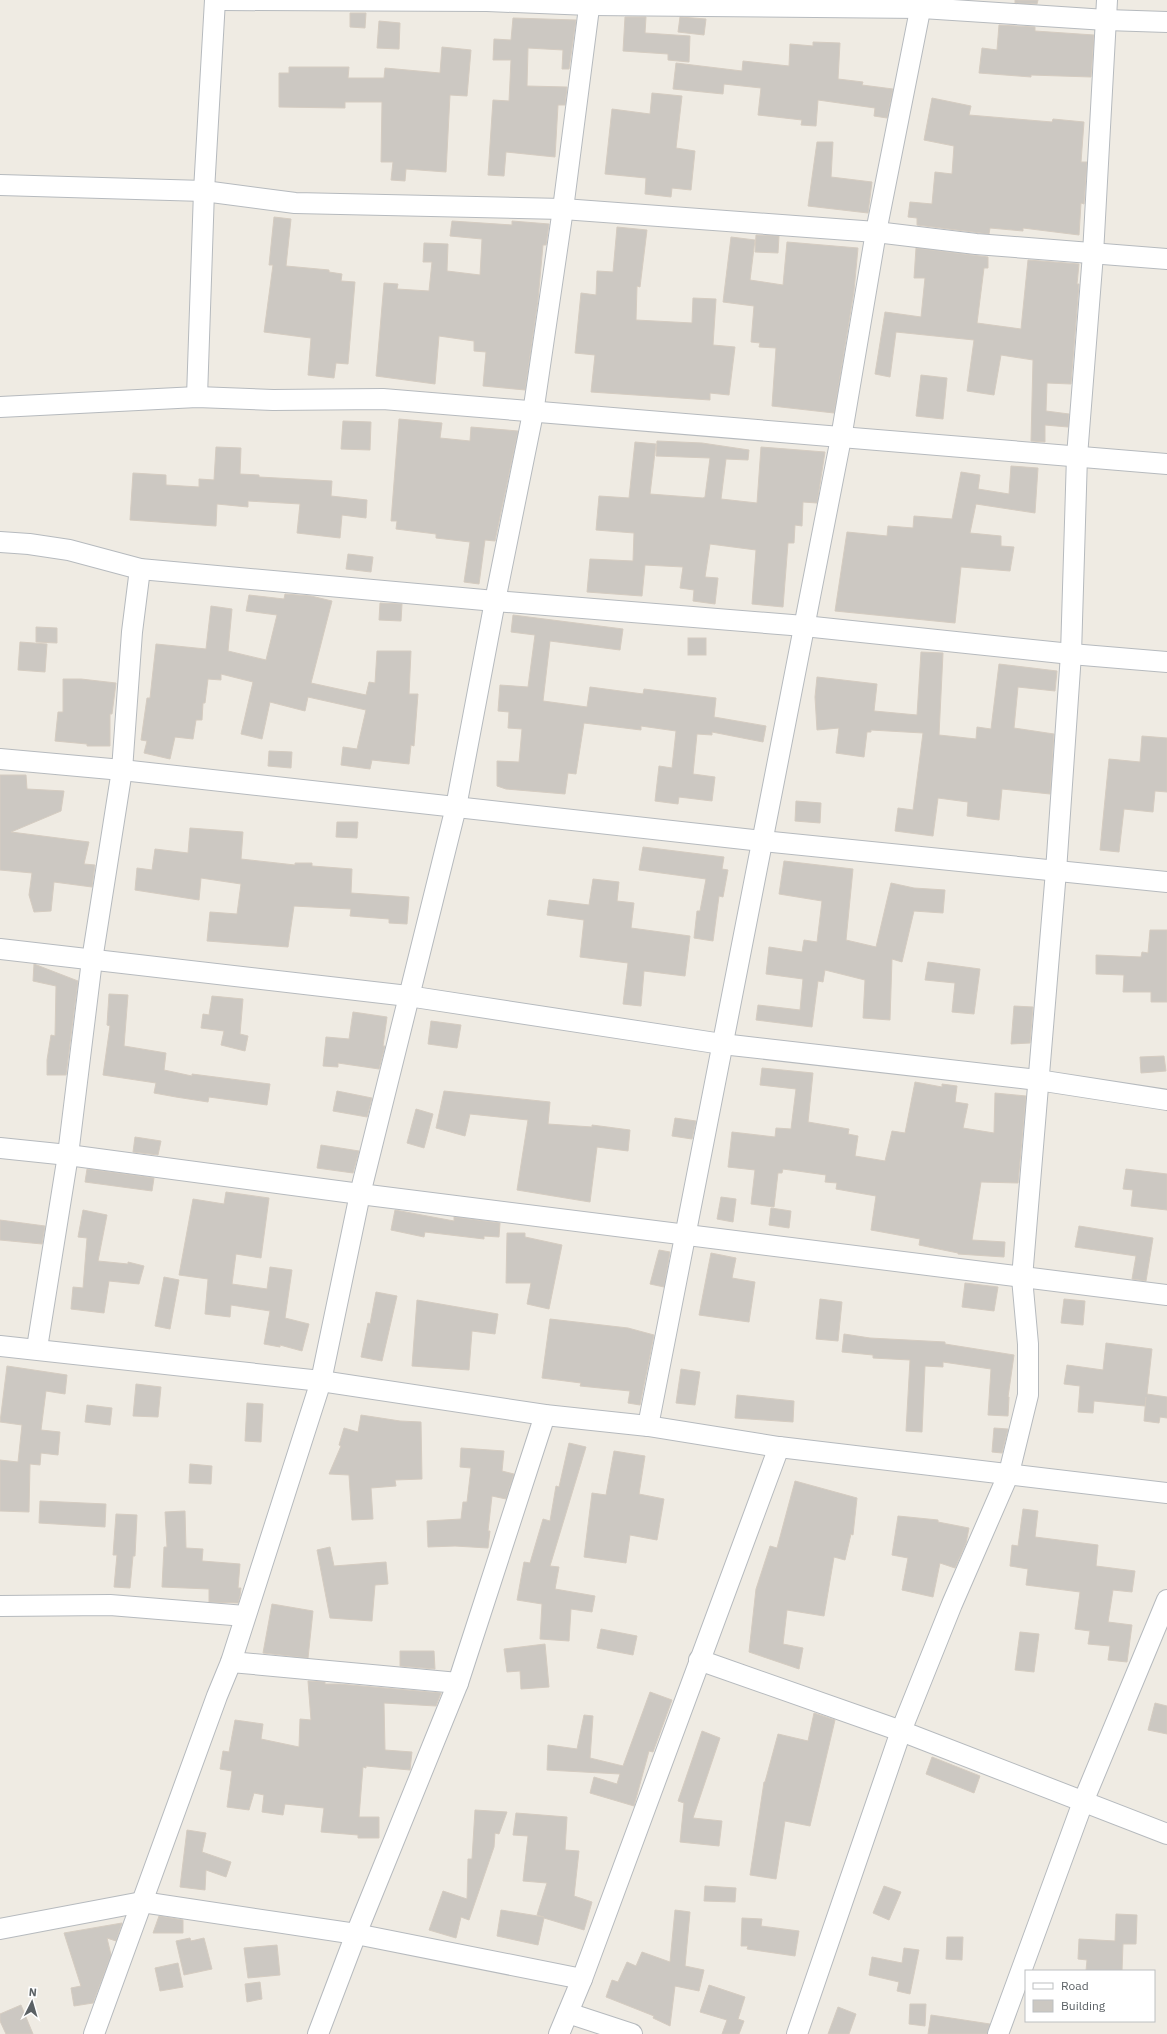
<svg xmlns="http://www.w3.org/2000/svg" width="1167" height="2034" font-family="'IBM Plex Sans',sans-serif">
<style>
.building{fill:#ccc8c2;stroke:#d5ccc1}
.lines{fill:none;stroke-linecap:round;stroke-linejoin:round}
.minor-casing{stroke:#b6babe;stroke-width:22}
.minor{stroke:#fff;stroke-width:20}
</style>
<rect width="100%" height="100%" fill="#efebe3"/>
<g class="building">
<polygon points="1015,0 1038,0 1037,4 1015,3"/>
<polygon points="350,13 366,13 365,28 350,27"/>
<polygon points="625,17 646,17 645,33 690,36 689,62 668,60 668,54 623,51"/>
<polygon points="680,17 706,19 704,35 678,32"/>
<polygon points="513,18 576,20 569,69 562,69 563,50 528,48 527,86 567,87 565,105 558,105 555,157 506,152 504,176 488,175 493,100 509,101 511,60 493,60 494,39 511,40"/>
<polygon points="379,21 400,23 399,49 377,48"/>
<polygon points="999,25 1035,27 1035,31 1094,35 1091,77 1031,75 1031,77 979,73 982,48 997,50"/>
<polygon points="813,42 840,43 838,79 863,82 862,85 893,89 887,118 874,116 875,108 818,100 816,126 801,125 802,120 758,115 761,88 724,84 723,94 673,89 676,63 742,71 743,61 789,66 790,44 813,46"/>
<polygon points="442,47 471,50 467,96 450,95 446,172 406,169 405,181 391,180 393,162 381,162 382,102 345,102 345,108 279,107 279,73 289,73 289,67 349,67 348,78 384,78 385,68 440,73"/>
<polygon points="652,93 682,96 676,148 695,151 691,190 672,188 671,197 645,194 646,178 605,174 612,109 650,114"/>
<polygon points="932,98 971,106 969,115 1052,122 1053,119 1084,122 1081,162 1087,162 1084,204 1081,203 1079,235 1023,228 1023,231 990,228 989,234 917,225 917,218 908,217 910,202 932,204 935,172 952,174 954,146 924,140"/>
<polygon points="817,142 833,142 831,177 872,182 868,213 808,206"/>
<polygon points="274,217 291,219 286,266 329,270 329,272 342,274 341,281 355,282 348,364 336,363 334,378 308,375 311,338 264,332 273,265 269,265"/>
<polygon points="452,221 512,225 512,221 549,224 546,245 543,245 538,300 525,390 483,386 486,352 474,351 474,341 439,336 435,384 376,376 384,283 398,284 397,289 429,291 432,262 423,262 424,243 448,244 447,271 480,275 482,239 450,236"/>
<polygon points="617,227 647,230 640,287 637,286 636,320 692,323 693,298 716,299 713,345 735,347 729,395 710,393 710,400 591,392 595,355 575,353 581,293 596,295 597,271 613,272"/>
<polygon points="756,235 779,236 778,253 755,252"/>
<polygon points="731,237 755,240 750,280 783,285 787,242 858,248 854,291 834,413 772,406 776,348 759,347 760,343 751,342 754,306 723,302"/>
<polygon points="916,248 988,257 988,268 984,268 977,323 1021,329 1028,260 1079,264 1077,284 1079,284 1071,384 1047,383 1046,411 1069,414 1068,427 1045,425 1045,442 1031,441 1033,360 1001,355 994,395 967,391 974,340 896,332 890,377 875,374 885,312 921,317 925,278 914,278"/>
<polygon points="921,375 947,378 943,419 916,416"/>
<polygon points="399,419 442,423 440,438 470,441 471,427 518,431 495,541 485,540 479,584 464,582 470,542 436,538 436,534 396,529 397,521 391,521"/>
<polygon points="343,421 371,422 370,450 341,449"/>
<polygon points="657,441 702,443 749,450 748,460 726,459 721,499 757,503 761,447 825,452 817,503 803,502 802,526 795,525 794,543 788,543 783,607 752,604 756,550 710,544 705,577 718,578 715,604 693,601 694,590 680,588 683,567 645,565 642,596 587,592 590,559 633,561 634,533 596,530 599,496 629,498 635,442 656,444 650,494 703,498 705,497 710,458 656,456"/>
<polygon points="216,447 241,448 240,474 259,475 259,477 332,481 331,496 367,500 366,518 342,515 340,538 297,533 300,504 248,501 248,507 217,504 216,526 130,520 133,473 166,475 166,485 199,487 199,479 214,480"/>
<polygon points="1011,466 1038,468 1035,513 976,504 970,533 1001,536 1001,546 1014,547 1010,571 961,567 955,623 835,611 847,532 887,536 888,526 913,528 914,516 952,519 961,472 980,475 978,489 1009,494"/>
<polygon points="348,554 373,557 371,572 346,569"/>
<polygon points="285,594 311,596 332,601 311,683 366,695 369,682 375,683 377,651 411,651 409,694 418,694 414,746 411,745 409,764 372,760 370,769 341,765 343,747 357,749 366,710 308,697 305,711 270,702 262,739 241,734 253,682 221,674 221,680 208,679 205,703 203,703 202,720 196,720 193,739 175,737 170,759 144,753 147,741 141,740 147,698 150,698 156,644 206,649 211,606 232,609 228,651 266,660 277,615 246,611 249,595 284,599"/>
<polygon points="380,603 402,604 401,621 379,620"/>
<polygon points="513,615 623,629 620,650 550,641 543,701 587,707 590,687 643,694 644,689 716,698 714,717 766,726 763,742 712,732 712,735 697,734 693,774 715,777 712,801 679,797 678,804 655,801 659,766 672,768 676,731 641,726 641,730 584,723 576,774 568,773 565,794 506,789 497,786 497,761 519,762 522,729 508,728 509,712 498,711 500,685 528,687 535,635 511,632"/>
<polygon points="36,627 57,628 57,643 36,642"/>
<rect x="688" y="638" width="18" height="17"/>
<polygon points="20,642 47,644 45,672 18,670"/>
<polygon points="921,652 943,653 939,735 976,739 977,727 991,729 999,664 1057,671 1055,691 1018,687 1014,728 1054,734 1050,794 1002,789 999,820 967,816 968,802 938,798 933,836 895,831 898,808 913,810 923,733 871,730 871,732 867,732 864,757 836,753 839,728 817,730 815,697 817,677 877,684 874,711 917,715"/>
<polygon points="63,679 81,679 116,683 112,714 110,714 110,746 87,746 87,744 55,741 58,712 63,712"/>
<polygon points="1142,736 1167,738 1167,792 1155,791 1153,812 1124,809 1119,852 1100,850 1109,759 1140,762"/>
<polygon points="269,751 292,752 291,768 268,766"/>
<polygon points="0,775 26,775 27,789 64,791 61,811 11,832 89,842 84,864 95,865 92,887 54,882 51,911 34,912 29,895 32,873 0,870"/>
<polygon points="796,801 821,803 820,823 795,821"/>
<polygon points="337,822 358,822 357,838 336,837"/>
<polygon points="190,828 243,832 241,859 295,865 295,863 312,863 312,866 352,869 351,893 409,897 407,924 389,923 389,919 350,916 351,909 294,906 288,947 207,941 210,912 237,914 241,884 201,878 199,900 135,890 137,868 152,870 155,849 188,853"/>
<polygon points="643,847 724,857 722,869 728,870 723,897 719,896 713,941 694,938 697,911 700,911 706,879 639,870"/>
<polygon points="784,861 853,869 846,940 876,947 891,883 914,888 945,890 943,913 914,911 902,962 892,959 890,1020 863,1018 865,980 825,970 823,982 818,981 812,1027 756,1020 758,1005 800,1010 803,979 766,974 769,947 802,952 804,940 817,942 822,901 779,894"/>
<polygon points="593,879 619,882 617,901 634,903 631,928 690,936 685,976 644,971 641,1006 623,1004 628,963 580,957 584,920 547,915 549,900 589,905"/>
<polygon points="1150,930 1167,930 1167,1002 1151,1002 1151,992 1123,992 1124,975 1096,974 1096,955 1141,957 1142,952 1148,953"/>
<polygon points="928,962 980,969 974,1014 952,1012 955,983 925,980"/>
<polygon points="34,964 78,981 66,1075 47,1075 47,1060 51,1035 55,1036 56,986 33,981"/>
<polygon points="109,994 128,995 124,1046 166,1053 164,1070 192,1076 192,1074 270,1084 267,1105 209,1097 208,1102 176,1097 154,1093 156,1083 103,1075 110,1026 107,1025"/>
<polygon points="212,996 243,999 240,1034 248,1036 245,1051 221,1045 224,1031 201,1028 203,1014 209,1015"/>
<polygon points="1014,1006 1033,1007 1030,1043 1011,1044"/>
<polygon points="353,1012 387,1017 383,1046 385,1046 379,1069 338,1063 338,1067 323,1066 326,1037 349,1039"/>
<polygon points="431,1021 461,1025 457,1048 428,1044"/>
<polygon points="1164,1056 1166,1071 1141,1073 1140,1057"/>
<polygon points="762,1068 813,1073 808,1122 849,1129 848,1134 858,1136 855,1156 885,1161 892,1131 905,1133 915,1082 942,1087 942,1084 957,1086 955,1102 968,1104 963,1128 994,1133 995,1093 1026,1096 1018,1183 981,1182 972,1240 1005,1242 1004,1257 958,1254 958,1253 919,1245 920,1239 871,1230 876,1196 836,1189 837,1183 825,1182 826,1175 783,1169 782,1173 778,1173 774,1207 751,1204 755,1170 728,1167 732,1132 775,1137 776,1128 791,1129 796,1089 760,1085"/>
<polygon points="337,1091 372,1098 367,1117 333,1111"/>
<polygon points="444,1091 550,1102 548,1124 592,1127 592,1125 630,1130 628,1151 597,1147 590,1202 517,1190 528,1120 470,1114 465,1136 436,1128"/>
<polygon points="416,1109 433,1114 424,1148 407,1143"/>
<polygon points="675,1118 696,1121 692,1139 672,1136"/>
<polygon points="135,1137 161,1141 158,1155 133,1152"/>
<polygon points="321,1145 359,1151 353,1173 317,1168"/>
<polygon points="87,1169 154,1178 152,1191 85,1182"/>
<polygon points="1126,1169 1167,1174 1167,1210 1131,1206 1133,1190 1123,1189"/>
<polygon points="226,1192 269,1198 261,1258 236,1254 232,1284 267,1289 270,1267 292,1270 285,1318 309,1324 302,1351 280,1345 280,1347 264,1344 270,1311 231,1305 230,1317 205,1314 208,1279 179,1275 193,1199 224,1204"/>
<polygon points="721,1197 736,1199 733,1222 717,1219"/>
<polygon points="771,1208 791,1211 789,1228 769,1225"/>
<polygon points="83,1210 107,1215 98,1261 128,1264 128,1262 144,1266 139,1284 109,1281 104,1313 71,1309 73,1287 83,1288 87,1238 78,1237"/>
<polygon points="395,1210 454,1221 454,1217 500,1223 499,1237 484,1236 484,1239 425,1232 424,1237 391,1230"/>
<polygon points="0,1220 45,1226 42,1244 0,1240"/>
<polygon points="1079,1226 1153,1238 1146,1281 1132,1279 1136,1256 1075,1247"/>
<polygon points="507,1233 525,1233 525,1237 562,1245 549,1309 527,1304 531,1283 506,1283"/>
<polygon points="659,1250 670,1252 664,1287 650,1284"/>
<polygon points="711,1253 736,1258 732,1278 755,1282 749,1322 699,1315"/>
<polygon points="164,1277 179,1280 170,1329 155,1326"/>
<polygon points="965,1283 998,1287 994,1311 962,1307"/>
<polygon points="376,1292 397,1296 382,1361 361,1357 368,1323 370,1324"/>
<polygon points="820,1299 842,1302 838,1341 816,1339"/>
<polygon points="1064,1299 1085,1301 1083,1325 1061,1323"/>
<polygon points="417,1300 498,1314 495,1334 472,1331 469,1370 412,1366"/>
<polygon points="550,1319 628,1328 654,1335 640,1405 628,1403 630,1391 580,1386 581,1383 542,1378"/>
<polygon points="844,1334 870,1338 945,1342 945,1344 1014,1355 1008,1397 1009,1397 1008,1416 988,1415 991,1369 943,1362 943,1367 925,1366 922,1432 906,1431 910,1360 873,1358 873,1355 842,1352"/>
<polygon points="1106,1343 1152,1349 1147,1394 1167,1397 1167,1418 1160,1417 1159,1423 1144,1421 1146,1397 1145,1406 1094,1401 1093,1413 1078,1412 1080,1386 1064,1384 1067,1365 1103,1370"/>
<polygon points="7,1366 67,1375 65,1394 46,1391 41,1430 60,1432 58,1455 41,1453 40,1465 30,1464 29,1512 0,1511 0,1460 18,1462 22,1425 0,1422"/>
<polygon points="681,1369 700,1372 695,1405 676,1403"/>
<polygon points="136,1384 161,1387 158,1417 133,1416"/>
<polygon points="737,1395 794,1401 793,1422 735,1418"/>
<polygon points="247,1403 263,1404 261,1442 245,1441"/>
<polygon points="87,1405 112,1408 110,1425 85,1422"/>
<polygon points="361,1415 400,1421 421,1422 422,1479 395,1480 396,1486 371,1488 373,1519 352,1520 349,1475 329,1474 341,1446 339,1445 344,1428 358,1432"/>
<polygon points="994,1428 1008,1429 1002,1453 992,1452"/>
<polygon points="569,1443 586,1447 550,1566 559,1567 555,1589 595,1596 592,1612 571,1609 569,1641 540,1639 542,1604 517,1600 524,1562 530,1563 543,1519 550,1521 556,1486 559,1487"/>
<polygon points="461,1448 504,1451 502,1471 514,1474 506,1499 492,1496 488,1531 490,1531 488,1548 455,1546 428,1547 427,1521 461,1519 463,1502 467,1502 471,1468 460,1467"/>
<polygon points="614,1451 645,1456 639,1494 664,1499 657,1540 630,1535 626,1563 584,1557 592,1493 606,1495"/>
<polygon points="190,1464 212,1466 211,1484 189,1483"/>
<polygon points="795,1481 857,1498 853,1535 851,1534 845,1560 834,1557 824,1616 787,1610 783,1644 803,1648 799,1669 749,1652 756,1589 770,1546 777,1548"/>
<polygon points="40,1501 106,1504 105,1527 39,1523"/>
<polygon points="1023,1509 1038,1511 1035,1537 1098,1545 1096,1566 1135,1571 1132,1592 1113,1590 1108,1622 1132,1625 1127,1662 1108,1660 1110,1646 1088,1644 1090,1631 1075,1629 1080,1592 1026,1585 1028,1569 1010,1566 1012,1545 1018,1546"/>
<polygon points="185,1511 186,1548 203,1549 202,1561 240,1564 238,1588 241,1588 240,1596 238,1603 209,1602 209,1589 162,1587 164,1547 167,1547 165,1512"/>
<polygon points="116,1514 137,1515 135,1556 133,1556 130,1588 114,1587 117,1555 113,1555"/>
<polygon points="898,1516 938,1520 938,1522 969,1528 966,1543 955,1568 940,1563 933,1597 902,1590 908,1558 892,1555"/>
<polygon points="330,1547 334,1566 386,1562 388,1584 375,1585 372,1621 330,1618 317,1550"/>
<polygon points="272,1604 313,1611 308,1658 263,1653"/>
<polygon points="601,1629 637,1636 633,1655 597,1648"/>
<polygon points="1020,1632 1039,1634 1034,1672 1015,1670"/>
<polygon points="545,1644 549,1687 521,1689 520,1671 507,1672 504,1649"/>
<polygon points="400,1651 434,1651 435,1669 400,1666"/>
<polygon points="308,1681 325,1682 325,1684 339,1684 441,1693 436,1706 384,1703 385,1750 412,1752 410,1770 366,1766 366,1768 363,1767 359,1817 379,1817 379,1838 358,1838 358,1835 321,1832 324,1808 285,1804 283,1815 262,1812 264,1795 254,1793 249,1810 227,1807 232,1771 220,1769 223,1751 229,1752 235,1720 263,1724 261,1739 299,1747 300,1719 311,1720"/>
<polygon points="650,1692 672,1700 653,1752 649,1751 634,1806 590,1793 594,1777 617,1784 620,1774 547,1770 548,1745 577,1749 584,1715 593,1716 590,1758 623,1766"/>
<polygon points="1155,1703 1167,1706 1167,1734 1148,1730"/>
<polygon points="814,1713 835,1720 810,1826 785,1821 776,1879 750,1875 764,1782 765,1782 778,1734 808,1741"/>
<polygon points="702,1731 720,1738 693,1818 722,1821 719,1846 680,1842 684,1803 678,1801"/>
<polygon points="932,1757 980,1776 974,1793 926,1774"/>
<polygon points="475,1810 507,1812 499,1834 495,1833 494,1847 469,1920 461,1917 456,1938 429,1930 443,1891 467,1899 468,1859 472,1859"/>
<polygon points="516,1813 567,1817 565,1850 579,1851 574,1896 592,1902 584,1930 544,1918 538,1945 497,1936 501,1910 544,1917 537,1915 547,1883 523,1881 528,1836 513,1835"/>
<polygon points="187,1830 206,1833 202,1852 231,1862 226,1877 206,1870 205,1890 180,1887"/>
<polygon points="705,1886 736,1888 735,1902 704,1901"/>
<polygon points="884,1886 901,1892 889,1920 873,1913"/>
<polygon points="675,1910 690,1912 685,1966 704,1970 699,1991 675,1986 670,2026 653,2018 654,2016 606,1997 612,1980 618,1982 627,1962 636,1966 642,1952 670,1962"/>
<polygon points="1116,1914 1137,1915 1136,1944 1123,1944 1122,1971 1086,1971 1087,1960 1078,1959 1079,1939 1115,1941"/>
<polygon points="159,1916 183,1920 183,1933 153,1933"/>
<polygon points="742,1918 762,1919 761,1926 799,1931 795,1956 747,1949 748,1946 741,1946"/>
<polygon points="122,1923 116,1941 107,1938 111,1955 93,2003 74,2006 71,1988 81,1986 64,1933"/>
<polygon points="947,1937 963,1937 962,1960 946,1959"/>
<polygon points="190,1938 191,1941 204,1938 212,1969 184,1975 176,1941"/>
<polygon points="277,1945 280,1975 248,1978 244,1948"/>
<polygon points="904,1948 919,1950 910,1994 897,1991 899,1982 869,1975 872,1957 902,1963"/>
<polygon points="178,1963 183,1987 160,1991 155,1968"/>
<polygon points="260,1982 262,1999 247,2002 245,1984"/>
<polygon points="709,1985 745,1997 738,2019 744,2021 739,2034 722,2034 727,2020 700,2012"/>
<polygon points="910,2004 926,2004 925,2026 909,2024"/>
<polygon points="21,2005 33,2034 6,2034 0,2021 0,2014"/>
<polygon points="838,2007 856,2014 849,2034 828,2034"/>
<polygon points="931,2015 990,2024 987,2034 928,2034"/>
</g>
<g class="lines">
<g class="minor-casing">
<g id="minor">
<polyline points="222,0 487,1 590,5 922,8 1106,20 1167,22"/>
<polyline points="0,185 204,191 295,203 563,209 876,232 976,244 1167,259"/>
<polyline points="197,397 204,191 215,0"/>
<polyline points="0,407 197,397 273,400 383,399 1167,464"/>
<polyline points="0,542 29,544 69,550 140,569 495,601 804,626 1071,654 1167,662"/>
<polyline points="0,759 122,770 762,841 1167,882"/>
<polyline points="0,949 408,996 722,1044 1038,1080 1167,1100"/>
<polyline points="0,1148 68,1155 360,1194 1167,1295"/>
<polyline points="0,1346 321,1381 545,1415 648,1426 779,1447 1167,1493"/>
<polyline points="37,1348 68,1155 92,960 122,770 132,632 140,569"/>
<polyline points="648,1426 841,438 876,232 922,0"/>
<polyline points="0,1606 110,1605 245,1616"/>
<polyline points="699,1660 901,1731 1167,1834"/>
<polyline points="231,1662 458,1683"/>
<polyline points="0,1929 142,1902 356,1934 582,1979"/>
<polyline points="568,2013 632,2034"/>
<polyline points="94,2034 217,1696 231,1662 321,1381 360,1194 456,807 495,601 533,413 563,209 590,0"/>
<polyline points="318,2034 356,1934 458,1683 545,1415"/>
<polyline points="559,2034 582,1979 779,1447"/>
<polyline points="797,2034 901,1731 952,1604 1009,1473 1028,1395 1028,1344 1022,1278 1056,871 1071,654 1077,456 1093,254 1107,0"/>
<polyline points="998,2034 1083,1802 1167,1600"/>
</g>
</g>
<use href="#minor" class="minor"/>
</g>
<rect x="1025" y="1970" width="130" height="52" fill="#ffffff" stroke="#bdc0c1"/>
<rect x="1033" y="1983" width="20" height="6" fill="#ffffff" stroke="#bdc0c1"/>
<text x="1061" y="1990" font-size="12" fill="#5b6165">Road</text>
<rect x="1033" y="2000" width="20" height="12" fill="#ccc8c2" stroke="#bdc0c1"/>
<text x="1061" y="2010" font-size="12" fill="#5b6165">Building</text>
<g transform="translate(32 2002) rotate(5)" stroke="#ffffff" stroke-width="3" paint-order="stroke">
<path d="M0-3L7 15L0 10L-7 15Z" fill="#5b6165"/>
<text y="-6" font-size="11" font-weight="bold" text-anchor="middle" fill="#5b6165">N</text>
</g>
</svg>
